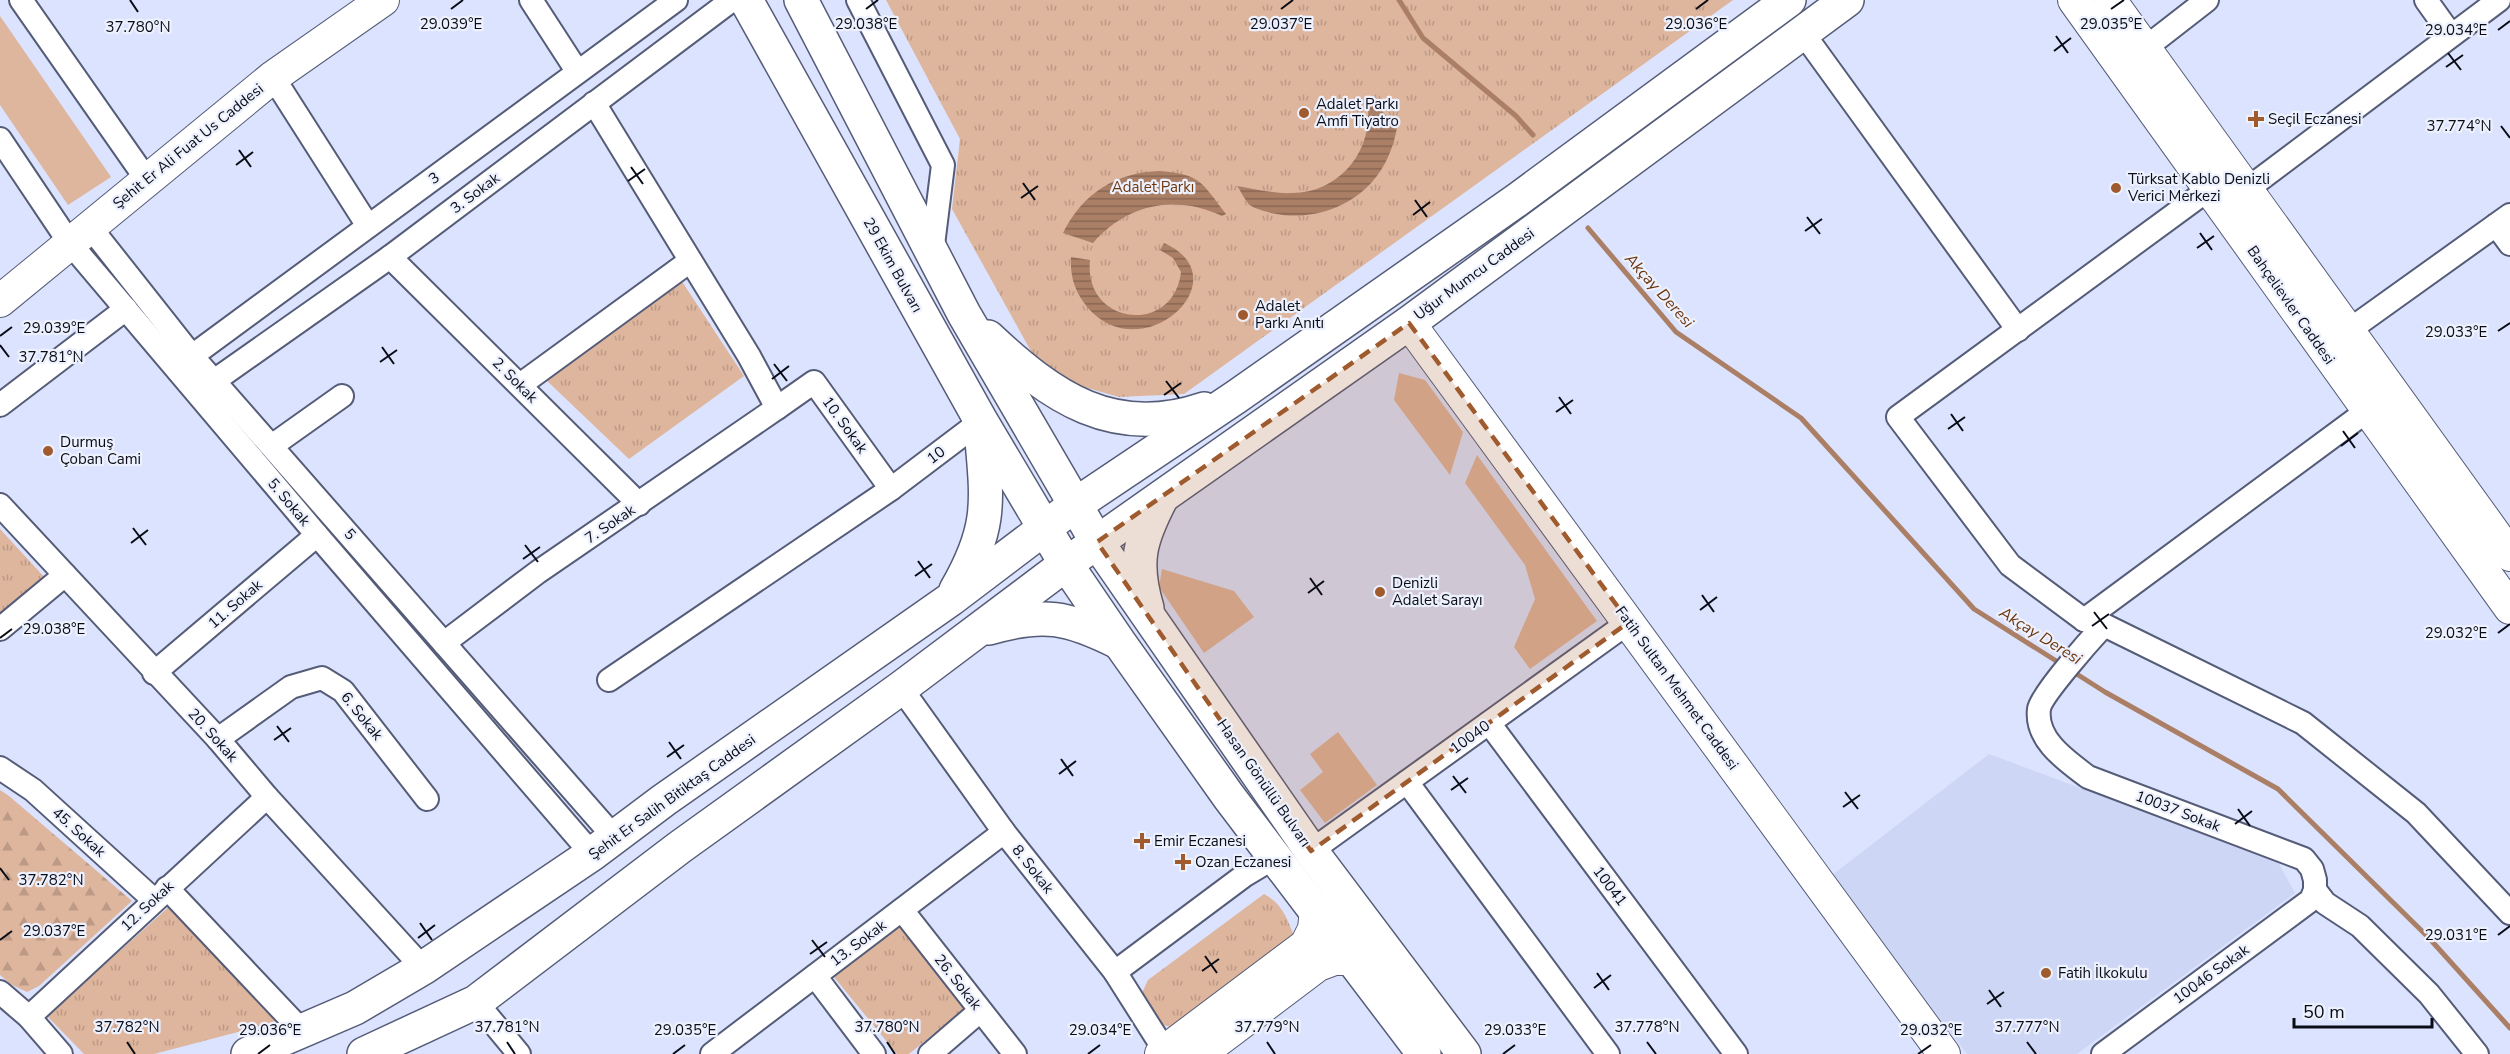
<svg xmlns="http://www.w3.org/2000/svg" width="2510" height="1054" font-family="'Nunito Sans',sans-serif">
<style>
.built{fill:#cdd6f5}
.grass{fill:#deb59d}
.forest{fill:url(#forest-firs)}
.park{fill:url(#park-tufts)}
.water{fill:url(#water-rules)}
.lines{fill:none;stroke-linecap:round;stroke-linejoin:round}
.stream{stroke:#aa7f66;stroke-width:5}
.street-casing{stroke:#555c78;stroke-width:26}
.secondary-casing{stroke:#555c78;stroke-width:34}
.primary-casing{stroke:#555c78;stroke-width:36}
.street{stroke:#fff;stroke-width:22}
.secondary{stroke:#fff;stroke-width:32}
.primary{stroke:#fff;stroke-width:33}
.marked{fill:#9f5a2d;fill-opacity:0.2;stroke:#9f5a2d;stroke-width:4.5;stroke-dasharray:12 8;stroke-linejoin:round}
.ticks{fill:none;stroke:#090c16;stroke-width:2}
.poi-dot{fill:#9f5a2d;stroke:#edf1fe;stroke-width:2}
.labels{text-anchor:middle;stroke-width:4.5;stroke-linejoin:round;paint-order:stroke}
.poi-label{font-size:15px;fill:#090c16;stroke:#edf1fe;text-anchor:start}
.street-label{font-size:15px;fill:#090c16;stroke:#edf1fe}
.park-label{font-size:15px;fill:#6f370e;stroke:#edf1fe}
.water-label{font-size:16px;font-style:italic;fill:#6d350c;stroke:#edf1fe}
.ticks-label{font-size:15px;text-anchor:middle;fill:#090c16;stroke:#edf1fe;stroke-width:4.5;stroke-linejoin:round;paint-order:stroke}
</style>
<defs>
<pattern id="forest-firs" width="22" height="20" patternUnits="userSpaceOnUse" patternTransform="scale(1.5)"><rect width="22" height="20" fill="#deb59d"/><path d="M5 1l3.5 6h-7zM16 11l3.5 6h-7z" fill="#bd9a86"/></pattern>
<pattern id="park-tufts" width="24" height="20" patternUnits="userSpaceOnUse" patternTransform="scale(1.5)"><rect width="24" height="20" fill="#deb59d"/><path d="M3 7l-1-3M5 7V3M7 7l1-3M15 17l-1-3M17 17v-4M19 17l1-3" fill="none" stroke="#bd9a86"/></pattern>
<pattern id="water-rules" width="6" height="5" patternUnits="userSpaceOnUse" patternTransform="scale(1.5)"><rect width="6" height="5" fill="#aa7f66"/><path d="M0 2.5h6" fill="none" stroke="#896653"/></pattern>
</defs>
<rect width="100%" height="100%" fill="#dce3fe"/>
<polygon class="built" points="1989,754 2278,862 2295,893 2077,1054 1967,1054 1831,876"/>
<g class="grass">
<polygon points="0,16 111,177 68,205 0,105"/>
<polygon points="1399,373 1425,380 1463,432 1450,475 1394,400"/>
<polygon points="1477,455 1597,621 1530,669 1514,647 1535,599 1525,565 1465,483"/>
<polygon points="1162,569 1234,591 1254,617 1204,653 1159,587"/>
<polygon points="1338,732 1377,785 1325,823 1300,790 1323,772 1310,754"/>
</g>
<polygon class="forest" points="0,790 9,796 132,901 39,986 27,992 12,985 0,975"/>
<g class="park">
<polygon points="886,0 1733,0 1184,394 1119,397 1070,383 1032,353 952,209 960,139"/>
<polygon points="679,277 744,376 629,459 544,378"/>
<polygon points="0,529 46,579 0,617"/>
<path d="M1264 894C1283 904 1287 919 1295 938L1182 1031 1161 1024 1142 993 1148 980Z"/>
<polygon points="171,905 279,1019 268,1024 154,1054 84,1054 47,1016"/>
<polygon points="898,925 965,1008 909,1054 897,1054 834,977"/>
</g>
<g class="water">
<path d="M1375 103 1397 128C1393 148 1386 166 1372 182 1347 210 1308 221 1271 213 1265 211 1255 209 1250 205 1245 201 1241 191 1237 186 1255 189 1274 194 1293 193 1338 192 1371 154 1368 109Z"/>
<path d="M1160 171C1201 174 1202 183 1226 214L1222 216C1175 194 1127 204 1093 243L1063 233C1082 194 1116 172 1160 171Z"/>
<path d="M1164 243C1243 278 1143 371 1088 308 1075 292 1070 278 1071 257L1090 260C1083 326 1174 336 1181 272L1173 258 1160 250Z"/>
</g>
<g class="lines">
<g class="stream">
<polyline points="1399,0 1423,38 1516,116 1533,135"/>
<polyline points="1588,228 1676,332 1801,418 1974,609 2061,664"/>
<polyline points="2072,671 2105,692 2278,789 2429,938 2510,1028"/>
</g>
<g class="street-casing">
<g id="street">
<polyline points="21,0 147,180"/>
<polyline points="531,0 577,71"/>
<polyline points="858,0 943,165 932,253"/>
<polyline points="2426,0 2451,35"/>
<polyline points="1803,33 2018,330"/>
<polyline points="2144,49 2207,0"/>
<polyline points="273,77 368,226"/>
<polyline points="594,103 749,356 777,408 814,382 891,489 609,680"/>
<polyline points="0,139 69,242 317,535 592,854"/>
<polyline points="2220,181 1898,417 2010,565 2084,620 2104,625 2303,723 2416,813 2510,913"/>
<polyline points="2246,190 2499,0"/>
<polyline points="2496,225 2510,244"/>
<polyline points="90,227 192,356 614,837"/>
<polyline points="390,257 639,504"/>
<polyline points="2348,331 2510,215"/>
<polyline points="192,356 676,0"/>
<polyline points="214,381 390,257 732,0"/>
<polyline points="520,385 690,261"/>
<polyline points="0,405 126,309"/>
<polyline points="273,445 342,396"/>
<polyline points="891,489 981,421"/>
<polyline points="0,505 218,739 267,797 423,968"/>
<polyline points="2084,620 2367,411"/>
<path d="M2104 625C2092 638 2041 695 2039 709 2035 740 2067 761 2088 777L2304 859 2312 869 2315 880V890L2325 903 2360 926 2429 994 2477 1054"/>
<polyline points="0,629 65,575"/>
<polyline points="444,643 538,572 777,408"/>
<polyline points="154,673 317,535"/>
<polyline points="901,688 1004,832 1115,972 1165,1051"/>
<polyline points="1489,723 1736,1054"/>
<polyline points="218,739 291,687 322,678 343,691 427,799"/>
<polyline points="0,768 33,790 154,900"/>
<polyline points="1407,782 1608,1054"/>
<polyline points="1311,851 1629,622"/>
<polyline points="167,888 302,1031"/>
<polyline points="902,910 1015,1054"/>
<polyline points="1115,972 1245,875 1275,857"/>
<polyline points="815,976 874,1054"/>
<polyline points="0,992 29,1017 61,1054"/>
<polyline points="476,1002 519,1054"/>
<polyline points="29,1017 267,797"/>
<polyline points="712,1054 1004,832"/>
<polyline points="930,1054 980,1011"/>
<polyline points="2103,1054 2311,900 2315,890"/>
</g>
</g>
<g class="secondary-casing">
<g id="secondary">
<polyline points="2074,0 2510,608"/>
<polyline points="2110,0 2510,555"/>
<polyline points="0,301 273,77 383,0"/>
<polyline points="1409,323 1944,1054"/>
<polyline points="1161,1054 1306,945 1314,929 1316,910"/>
<polyline points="1200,1054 1318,965 1334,959 1353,959"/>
</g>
</g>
<g class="primary-casing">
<g id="primary">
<polyline points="746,0 981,421 1066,564 1119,642 1229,797 1424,1054"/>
<polyline points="801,0 964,314 1097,542 1311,851 1464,1054"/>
<path d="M988 337C1052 397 1113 440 1204 409"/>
<path d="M956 590C993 526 987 500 981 429"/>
<path d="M1147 608C1133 561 1140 539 1162 497"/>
<path d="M989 628C1043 612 1068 617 1118 642"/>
<polyline points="248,1054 355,1008 423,968 592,854 664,800 951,599 1075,505 1236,397 1517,200 1789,0"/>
<polyline points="364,1054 476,1002 680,847 901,688 1066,564 1409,323 1847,0"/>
</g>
</g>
<use href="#street" class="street"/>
<use href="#secondary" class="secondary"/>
<use href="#primary" class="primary"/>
</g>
<path class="marked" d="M1409 323 1629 622 1311 851 1097 542Z"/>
<path class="ticks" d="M130 0 138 12M451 9 463 0M866 9 878 0M1281 9 1293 0M1696 9 1708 0M2111 9 2124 0M2498 30 2510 21M2056 36 2068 53M2054 51 2071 38M2448 53 2461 70M2446 67 2463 55M2501 126 2510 138M239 150 251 167M236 165 253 152M631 167 643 184M628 181 645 169M1023 183 1035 200M1021 198 1038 186M1415 200 1427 217M1413 215 1430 202M1807 217 1820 234M1805 231 1822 219M2200 233 2212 250M2197 248 2214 236M2498 331 2510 323M0 336 12 327M0 345 9 357M382 347 394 364M380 362 397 350M774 364 787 381M772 379 789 366M1166 381 1179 398M1164 395 1181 383M1559 397 1571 414M1556 412 1573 400M1951 414 1963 431M1948 429 1965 417M2343 431 2355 448M2341 446 2358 433M133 528 146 545M131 543 148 530M525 545 538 562M523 559 540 547M918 561 930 578M915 576 932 564M1310 578 1322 595M1308 593 1324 581M1702 595 1714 612M1700 610 1717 597M2094 612 2107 629M2092 626 2109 614M2498 633 2510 624M0 638 12 629M277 726 289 742M274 740 291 728M669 742 681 759M667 757 684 745M1061 759 1073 776M1059 774 1076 761M1453 776 1466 793M1451 790 1468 778M1845 792 1858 809M1843 807 1860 795M2238 809 2250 826M2235 824 2252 811M0 868 9 880M420 923 432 940M2498 935 2510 926M418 938 435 925M0 940 12 931M812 940 825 957M810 954 827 942M1205 956 1217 973M1202 971 1219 959M1597 973 1609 990M1594 988 1611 975M1989 990 2001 1007M1987 1004 2004 992M127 1042 135 1054M507 1042 515 1054M887 1042 895 1054M1267 1042 1275 1054M1647 1042 1656 1054M2027 1042 2036 1054M258 1054 270 1045M673 1054 685 1045M1088 1054 1100 1045M1503 1054 1515 1045M1918 1054 1931 1045"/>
<g class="poi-dot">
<circle cx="1304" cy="113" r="6"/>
<path d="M2253 110h6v6h6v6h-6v6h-6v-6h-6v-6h6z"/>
<circle cx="2116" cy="188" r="6"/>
<circle cx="1243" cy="315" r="6"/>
<circle cx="48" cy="451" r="6"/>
<circle cx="1380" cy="592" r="6"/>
<path d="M1139 832h6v6h6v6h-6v6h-6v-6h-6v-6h6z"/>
<path d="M1180 853h6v6h6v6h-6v6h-6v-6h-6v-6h6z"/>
<circle cx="2046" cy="973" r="6"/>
</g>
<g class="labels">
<g class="poi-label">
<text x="1316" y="109">Adalet Parkı<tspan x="1316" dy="17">Amfi Tiyatro</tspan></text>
<text x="2268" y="124">Seçil Eczanesi</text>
<text x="2128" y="184">Türksat Kablo Denizli<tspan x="2128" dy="17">Verici Merkezi</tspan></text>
<text x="1255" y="311">Adalet<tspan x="1255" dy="17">Parkı Anıtı</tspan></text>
<text x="60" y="447">Durmuş<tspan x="60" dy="17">Çoban Cami</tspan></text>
<text x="1392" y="588">Denizli<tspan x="1392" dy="17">Adalet Sarayı</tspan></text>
<text x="1154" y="846">Emir Eczanesi</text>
<text x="1195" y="867">Ozan Eczanesi</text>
<text x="2058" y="978">Fatih İlkokulu</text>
</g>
<g class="street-label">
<text transform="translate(188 146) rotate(-39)" y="5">Şehit Er Ali Fuat Us Caddesi</text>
<text transform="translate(434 178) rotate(-36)" y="5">3</text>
<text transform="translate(475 193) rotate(-37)" y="5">3. Sokak</text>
<text transform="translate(893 265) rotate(61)" y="5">29 Ekim Bulvarı</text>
<text transform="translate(1474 274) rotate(-36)" y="5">Uğur Mumcu Caddesi</text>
<text transform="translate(2291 305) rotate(55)" y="5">Bahçelievler Caddesi</text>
<text transform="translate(515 380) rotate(45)" y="5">2. Sokak</text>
<text transform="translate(845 425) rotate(54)" y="5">10. Sokak</text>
<text transform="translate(936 455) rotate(-37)" y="5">10</text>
<text transform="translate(289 502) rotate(50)" y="5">5. Sokak</text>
<text transform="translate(610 524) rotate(-34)" y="5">7. Sokak</text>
<text transform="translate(350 534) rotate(49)" y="5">5</text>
<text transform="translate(235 604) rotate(-41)" y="5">11. Sokak</text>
<text transform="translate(1677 688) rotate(54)" y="5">Fatih Sultan Mehmet Caddesi</text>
<text transform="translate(362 716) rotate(51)" y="5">6. Sokak</text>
<text transform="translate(213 735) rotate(48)" y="5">20. Sokak</text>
<text transform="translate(1470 737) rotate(-36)" y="5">10040</text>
<text transform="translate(1264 783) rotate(55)" y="5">Hasan Gönüllü Bulvarı</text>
<text transform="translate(672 797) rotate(-36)" y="5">Şehit Er Salih Bitiktaş Caddesi</text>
<text transform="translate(2178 811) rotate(21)" y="5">10037 Sokak</text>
<text transform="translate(79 832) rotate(42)" y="5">45. Sokak</text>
<text transform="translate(1033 869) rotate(52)" y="5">8. Sokak</text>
<text transform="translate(1610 886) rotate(53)" y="5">10041</text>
<text transform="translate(147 906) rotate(-43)" y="5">12. Sokak</text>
<text transform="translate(858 943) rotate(-37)" y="5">13. Sokak</text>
<text transform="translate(2211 974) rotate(-36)" y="5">10046 Sokak</text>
<text transform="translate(958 982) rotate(52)" y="5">26. Sokak</text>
</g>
<g class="park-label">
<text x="1153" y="192">Adalet Parkı</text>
</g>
<g class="water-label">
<text transform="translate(1660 290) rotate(48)" y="6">Akçay Deresi</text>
<text transform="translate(2041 635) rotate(32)" y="6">Akçay Deresi</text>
</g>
</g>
<g class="ticks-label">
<text x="866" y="29">29.038°E</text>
<text x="451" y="29">29.039°E</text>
<text x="1281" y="29">29.037°E</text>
<text x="1696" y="29">29.036°E</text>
<text x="2111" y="29">29.035°E</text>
<text x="138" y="32">37.780°N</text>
<text x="2456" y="35">29.034°E</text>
<text x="2459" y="131">37.774°N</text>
<text x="54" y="333">29.039°E</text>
<text x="2456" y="337">29.033°E</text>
<text x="51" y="362">37.781°N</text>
<text x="54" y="634">29.038°E</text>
<text x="2456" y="638">29.032°E</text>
<text x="51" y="885">37.782°N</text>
<text x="54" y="936">29.037°E</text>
<text x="2456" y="940">29.031°E</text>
<text x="127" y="1032">37.782°N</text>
<text x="507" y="1032">37.781°N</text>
<text x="887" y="1032">37.780°N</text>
<text x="1267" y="1032">37.779°N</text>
<text x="1647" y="1032">37.778°N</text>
<text x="2027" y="1032">37.777°N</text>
<text x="270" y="1035">29.036°E</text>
<text x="685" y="1035">29.035°E</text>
<text x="1100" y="1035">29.034°E</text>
<text x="1515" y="1035">29.033°E</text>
<text x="1931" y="1035">29.032°E</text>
</g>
<path d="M2294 1018v9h138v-9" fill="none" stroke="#090c16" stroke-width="3"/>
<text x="2303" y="1018" font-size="18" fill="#090c16" stroke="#edf1fe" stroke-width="4.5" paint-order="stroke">50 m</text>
</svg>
